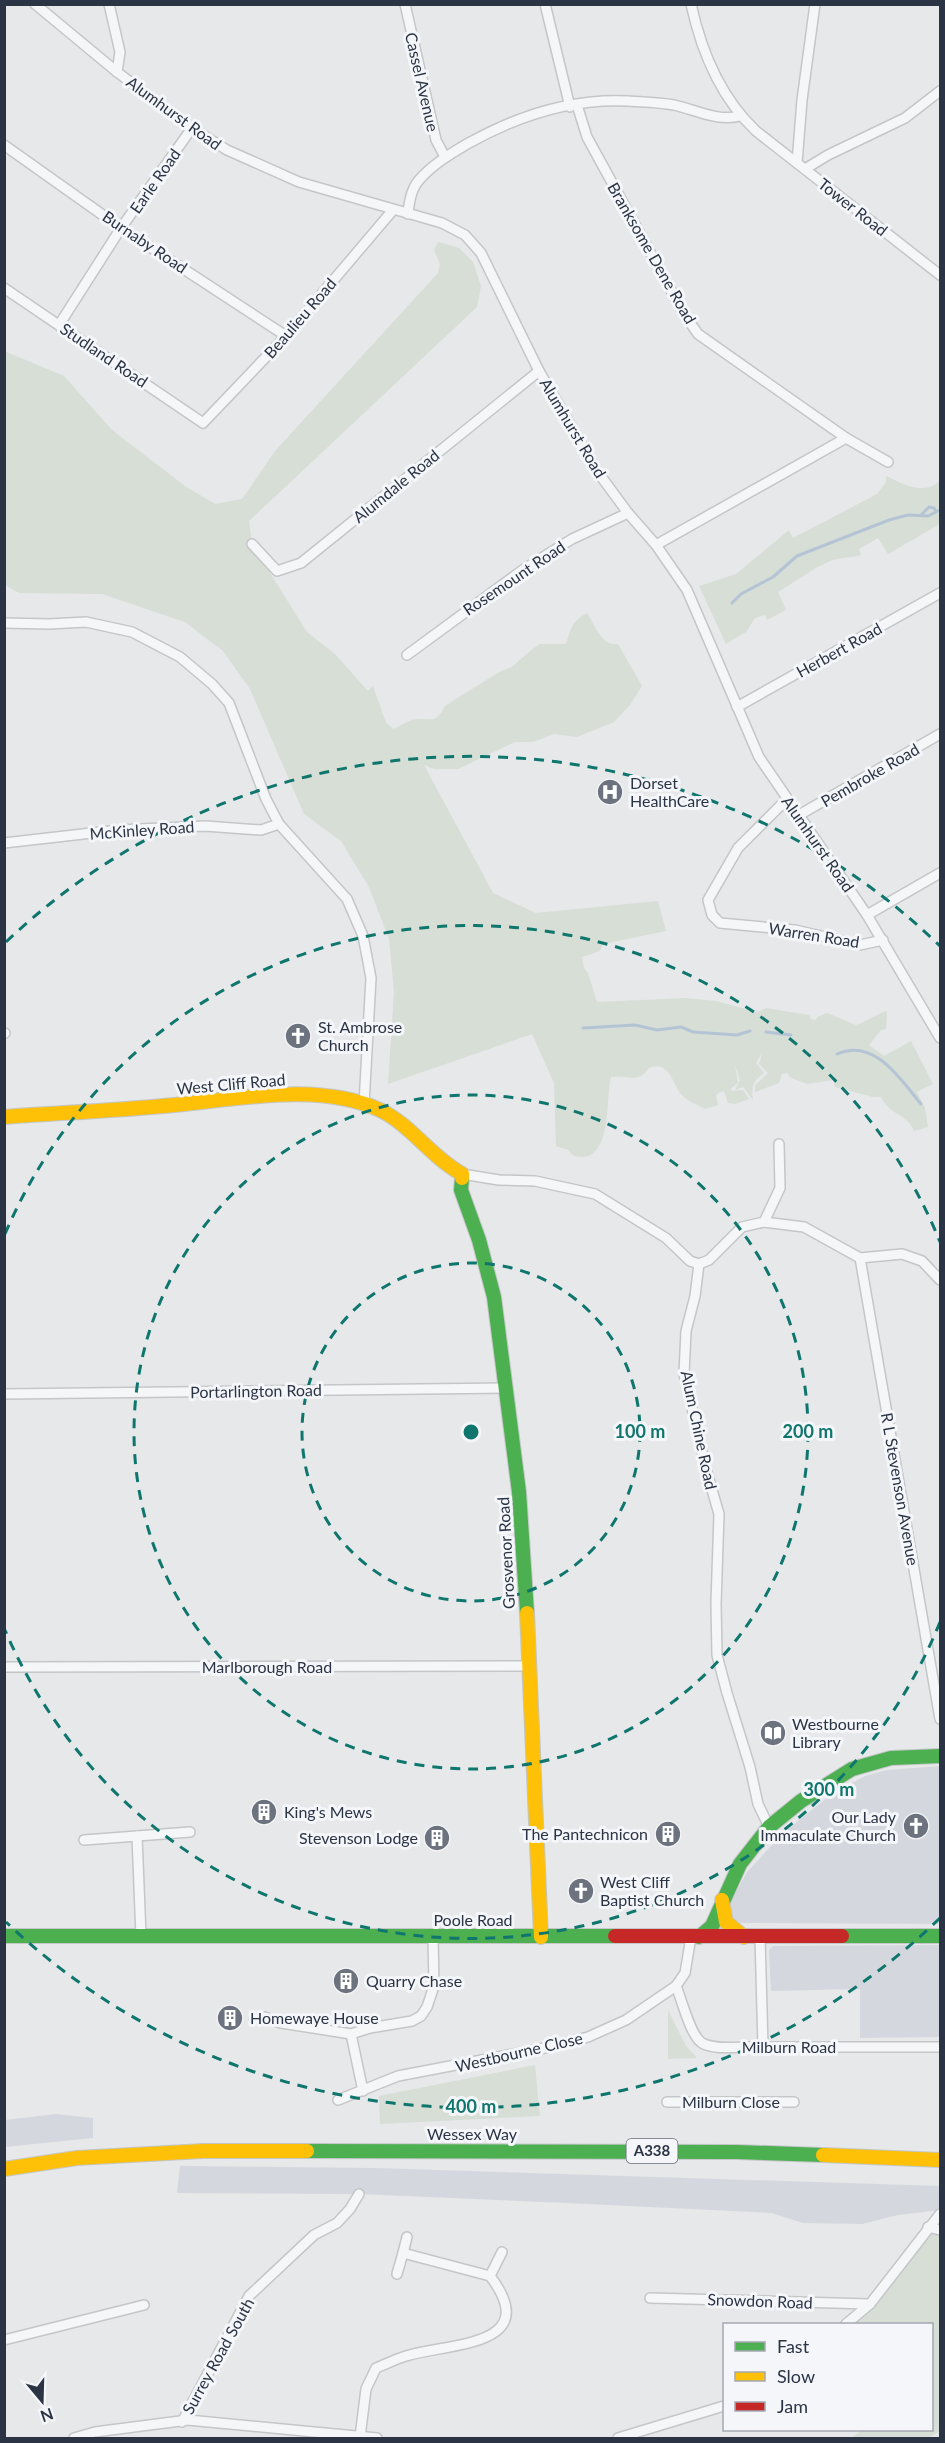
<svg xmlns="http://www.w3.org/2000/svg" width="945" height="2443" font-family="Lato,sans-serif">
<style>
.built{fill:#d4d7dd}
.green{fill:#d6ded6}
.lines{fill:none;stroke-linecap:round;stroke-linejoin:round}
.stream{stroke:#b4c4d5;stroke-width:3}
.street-casing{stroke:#c4c6c8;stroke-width:12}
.fast-casing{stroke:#c4c6c8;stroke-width:16}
.slow-casing{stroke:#c4c6c8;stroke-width:16}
.jam-casing{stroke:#c4c6c8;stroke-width:16}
.street{stroke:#f5f6f7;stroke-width:9}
.fast{stroke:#4caf50;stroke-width:14}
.slow{stroke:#ffc107;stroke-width:14}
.jam{stroke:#c62828;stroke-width:14}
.ring{fill:none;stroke:#0f766e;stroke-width:3;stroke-dasharray:10 8}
.labels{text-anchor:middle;stroke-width:6;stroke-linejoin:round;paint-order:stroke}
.shield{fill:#f4f6f9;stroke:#676e7b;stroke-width:1.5}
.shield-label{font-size:15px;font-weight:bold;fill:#2b3445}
.street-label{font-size:16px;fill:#2b3445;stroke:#f4f6f9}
.poi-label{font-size:16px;fill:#2b3445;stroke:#f4f6f9;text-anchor:start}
.centre{fill:#0f766e;stroke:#f4f6f9;stroke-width:3}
.ring-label{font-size:18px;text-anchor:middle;font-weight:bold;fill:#0f766e;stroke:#f4f6f9;stroke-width:6;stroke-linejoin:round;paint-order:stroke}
</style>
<rect width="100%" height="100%" fill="#e6e8ea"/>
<g class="built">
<polygon points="940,1766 940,1924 740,1923 731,1917 730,1903 747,1872 783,1833 833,1793 865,1776 887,1770"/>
<polygon points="940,1945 940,2037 860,2038 860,1989 771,1991 769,1950 773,1946"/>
<polygon points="56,2114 93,2118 93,2138 5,2147 5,2120"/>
<polygon points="180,2166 374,2168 940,2186 940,2210 898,2215 862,2224 803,2223 772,2213 566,2203 359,2194 177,2193"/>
</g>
<g class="green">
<path d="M438 242 459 248 473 262 481 286 477 307 249 521 252 544 307 632 335 654 368 691 373 686 386 723 394 729C399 726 406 722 412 720 429 716 435 727 445 706L499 672 512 667 531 650 540 644H566C571 628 572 621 587 613 595 625 602 647 618 644L642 686 630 705 614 722 577 737 554 734 533 742H515L458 769H434L424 765 493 893 536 913 658 901 666 931 603 944 600 951 582 957 584 968 588 973 597 1002 685 998 716 1001 757 1012 766 1008 809 1015 811 1019 816 1020 817 1017 827 1013 856 1025C868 1021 876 1014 887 1011L886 1029 881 1030 869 1045 884 1056 911 1041 933 1084 917 1092 925 1108 928 1127 914 1131C908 1114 889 1115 881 1097H873L835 1087 833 1080 807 1084 789 1077 788 1073 782 1074 779 1083 755 1092V1085L768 1073 759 1064 762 1053 756 1063 764 1073C753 1081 751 1086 753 1100L743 1087 735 1090 740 1080 735 1065 738 1083 731 1088V1091L743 1090 749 1099 735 1104 728 1103 724 1091 718 1093 716 1096 718 1105 705 1109C698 1105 685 1100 680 1093 672 1081 668 1060 649 1068 637 1085 629 1074 611 1077 606 1096 611 1140 592 1154 587 1158 579 1157 574 1156L568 1150 556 1146 554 1083 532 1034 388 1084 394 992 389 939 369 887 341 841 304 814 250 689 223 651 185 622 102 594 19 593 5 585 4 351 64 376 112 430 185 486 215 504 242 499 275 451 438 273 440 264 434 250Z"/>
<path d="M886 476C903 484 923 496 940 481V524L888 554 878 538 859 549 861 555C852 558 842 557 833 560 814 567 795 582 778 592L786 610 767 620 765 615 755 618 746 632 726 644 699 586 736 574 789 530 793 538 877 494 886 482Z"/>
<polygon points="668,2010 686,2046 697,2058 668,2059"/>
<polygon points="535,2065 540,2116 380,2124 379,2096"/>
<polygon points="940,2214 940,2431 928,2438 851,2438 862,2430 932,2430 932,2324 846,2324 870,2304"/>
</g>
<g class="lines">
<g class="stream">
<polyline points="922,514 929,507 934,508 936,511"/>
<polyline points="732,603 741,594 773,577 797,556 889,520 908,515 928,516 940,510"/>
<polyline points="583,1028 635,1025 657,1030 681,1027 693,1032 737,1035 750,1031"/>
<polyline points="766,1032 791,1035"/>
<path d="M837 1054C874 1037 901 1080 921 1104"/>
</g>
<g class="street-casing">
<g id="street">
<polyline points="35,4 117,72 192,128 227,150 299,182 442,223 465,235 481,253 539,371 597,471 628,513 656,545 687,590 759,757 867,915 940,1038"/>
<polyline points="109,4 120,52 117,72"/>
<polyline points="405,4 436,140 445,157"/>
<polyline points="545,4 570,107"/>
<path d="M691 4C701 50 721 98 756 131L940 275"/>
<polyline points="577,105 587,137 684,314 698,334 846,438 888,462"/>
<polyline points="4,145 121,228 286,336"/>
<polyline points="797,163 802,100 815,4"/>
<polyline points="805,169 828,155 905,118 940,91"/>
<path d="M408 214C409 202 411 189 419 180 432 165 450 154 467 144 515 117 571 98 628 101 643 102 659 102 674 105 696 110 718 122 740 116"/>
<polyline points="4,288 203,423 286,336 393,210"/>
<polyline points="59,325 121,228 192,128"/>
<polyline points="252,544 277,571 301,563 539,371"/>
<polyline points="656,545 846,438"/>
<polyline points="4,623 49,624 86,622 132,632 180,657 212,684 229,703 266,799 279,824 347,899 363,936 371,978 364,1104"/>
<polyline points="407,655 524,569 572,539 628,513"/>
<polyline points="737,707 940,593"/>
<polyline points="786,800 738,848 708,900 712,915 720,923 795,930 860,945 883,940"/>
<polyline points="799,815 940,734"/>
<polyline points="4,843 118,830 205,826 261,830 279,824"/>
<polyline points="867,915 940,873"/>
<polyline points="4,1033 5,1033"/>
<polyline points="462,1174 499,1180 535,1181 595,1194 666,1238 690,1261 699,1264"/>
<polyline points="764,1222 780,1188 779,1144"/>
<polyline points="860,1258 940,1719"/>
<polyline points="699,1264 695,1296 686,1331 684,1374 706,1469 719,1514 716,1604 717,1655 727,1693 750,1767 758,1804 769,1827"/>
<polyline points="699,1264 709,1260 742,1227 764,1222 804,1227 860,1258 902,1254 922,1261 940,1280"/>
<polyline points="4,1394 507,1388"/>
<polyline points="4,1667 530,1666"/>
<polyline points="137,1836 141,1936"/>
<polyline points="84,1840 190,1832"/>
<polyline points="760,1937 763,2047"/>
<path d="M676 1986C682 2000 690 2035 702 2043 714 2050 737 2047 750 2047H940"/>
<polyline points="254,2019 264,2017 281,2023 351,2034 370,2028 412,2021 421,2016 427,2007 434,1986 433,1937"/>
<polyline points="351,2034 363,2091"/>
<polyline points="338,2100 398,2076 550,2047 588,2037 626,2020 676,1986 685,1973 691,1937"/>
<polyline points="667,2102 794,2102"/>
<polyline points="928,2227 940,2230"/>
<polyline points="403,2253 407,2237"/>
<polyline points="490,2276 502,2252"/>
<polyline points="650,2298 870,2304"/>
<polyline points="846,2324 870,2304 940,2214"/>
<polyline points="4,2340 144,2305"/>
<polyline points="182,2422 249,2296 314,2235 337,2223 350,2209 359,2194"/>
<path d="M360 2437 366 2389 376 2368C386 2364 396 2359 406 2356 446 2343 545 2348 490 2276L403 2253 397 2274"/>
<polyline points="74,2438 95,2432 188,2420 377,2438"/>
<polyline points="618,2438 724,2406"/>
</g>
</g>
<g class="fast-casing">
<g id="fast">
<polyline points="462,1178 461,1190 479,1240 494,1297 519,1492 527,1613"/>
<polyline points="4,1936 615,1936"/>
<polyline points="842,1936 940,1936"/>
<polyline points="699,1937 712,1926 740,1864 769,1827 801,1801 852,1769 891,1758 940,1756"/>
<polyline points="307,2151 737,2152 823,2155"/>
</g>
</g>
<g class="slow-casing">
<g id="slow">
<path d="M4 1117C57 1113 110 1111 163 1106 230 1101 316 1080 380 1110 411 1125 431 1157 462 1174V1178"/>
<polyline points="527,1613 541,1937"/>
<polyline points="722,1900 726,1922 744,1937"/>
<polyline points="823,2155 940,2160"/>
<polyline points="4,2169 77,2158 203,2151 307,2151"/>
</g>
</g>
<g class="jam-casing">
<polyline id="jam" points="615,1936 842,1936"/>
</g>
<use href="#street" class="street"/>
<use href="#fast" class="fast"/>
<use href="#slow" class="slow"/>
<use href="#jam" class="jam"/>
</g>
<g class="ring">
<circle cx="471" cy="1432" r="169"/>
<circle cx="471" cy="1432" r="337"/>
<path d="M940 1622A506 506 0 0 1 5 1630M5 1234A506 506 0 0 1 940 1242"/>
<path d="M940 1918A675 675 0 0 1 6 1922M6 942A675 675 0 0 1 940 946"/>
</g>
<defs>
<g id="hospital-disc" transform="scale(1.35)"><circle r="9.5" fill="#6c737f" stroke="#f4f6f9"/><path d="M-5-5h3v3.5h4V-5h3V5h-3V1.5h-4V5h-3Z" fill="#fff"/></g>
<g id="church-disc" transform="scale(1.35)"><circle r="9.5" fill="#6c737f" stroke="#f4f6f9"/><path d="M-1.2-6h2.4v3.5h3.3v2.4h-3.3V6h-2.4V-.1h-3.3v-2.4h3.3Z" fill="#fff"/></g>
<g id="library-disc" transform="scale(1.35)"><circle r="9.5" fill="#6c737f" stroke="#f4f6f9"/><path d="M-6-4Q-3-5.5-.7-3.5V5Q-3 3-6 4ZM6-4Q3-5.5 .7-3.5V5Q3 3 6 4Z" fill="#fff"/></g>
<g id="building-disc" transform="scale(1.35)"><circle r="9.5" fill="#6c737f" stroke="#f4f6f9"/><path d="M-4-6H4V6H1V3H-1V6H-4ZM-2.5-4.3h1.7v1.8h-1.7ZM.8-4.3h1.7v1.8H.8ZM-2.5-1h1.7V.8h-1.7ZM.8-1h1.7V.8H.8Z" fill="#fff"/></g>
</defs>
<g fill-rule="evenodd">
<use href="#hospital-disc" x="610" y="792"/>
<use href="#church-disc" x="298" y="1036"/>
<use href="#library-disc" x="773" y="1733"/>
<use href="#building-disc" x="264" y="1812"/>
<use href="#church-disc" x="916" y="1826"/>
<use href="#building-disc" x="668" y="1834"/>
<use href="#building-disc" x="437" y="1838"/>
<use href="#church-disc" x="581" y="1891"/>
<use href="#building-disc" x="346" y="1981"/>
<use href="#building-disc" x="230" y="2018"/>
</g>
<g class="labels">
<rect class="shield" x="626.5" y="2139" width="51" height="24" rx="4.5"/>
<g class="shield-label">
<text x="652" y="2156">A338</text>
</g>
<g class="street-label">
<text transform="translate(422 82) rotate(77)" y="6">Cassel Avenue</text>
<text transform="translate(174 113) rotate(36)" y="6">Alumhurst Road</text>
<text transform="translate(155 181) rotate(-55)" y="6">Earle Road</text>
<text transform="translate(853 207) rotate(38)" y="6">Tower Road</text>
<text transform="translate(145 242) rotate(34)" y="6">Burnaby Road</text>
<text transform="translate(652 253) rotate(60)" y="6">Branksome Dene Road</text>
<text transform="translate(300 318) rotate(-49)" y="6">Beaulieu Road</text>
<text transform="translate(104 355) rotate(34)" y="6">Studland Road</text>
<text transform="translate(573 428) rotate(59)" y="6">Alumhurst Road</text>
<text transform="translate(396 486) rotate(-39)" y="6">Alumdale Road</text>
<text transform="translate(514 578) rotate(-34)" y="6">Rosemount Road</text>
<text transform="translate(839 650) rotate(-29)" y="6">Herbert Road</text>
<text transform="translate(870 775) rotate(-30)" y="6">Pembroke Road</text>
<text transform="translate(142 830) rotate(-4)" y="6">McKinley Road</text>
<text transform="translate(818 844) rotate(55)" y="6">Alumhurst Road</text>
<text transform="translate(814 935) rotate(9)" y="6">Warren Road</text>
<text transform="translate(231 1084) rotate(-5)" y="6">West Cliff Road</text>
<text transform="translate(256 1391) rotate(-1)" y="6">Portarlington Road</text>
<text transform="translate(699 1430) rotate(78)" y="6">Alum Chine Road</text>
<text transform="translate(900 1489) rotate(80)" y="6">R L Stevenson Avenue</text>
<text transform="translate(506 1553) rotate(-93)" y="6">Grosvenor Road</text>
<text x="267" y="1673">Marlborough Road</text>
<text x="473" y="1926">Poole Road</text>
<text x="789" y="2053">Milburn Road</text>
<text transform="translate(519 2052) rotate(-13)" y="6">Westbourne Close</text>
<text x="731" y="2108">Milburn Close</text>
<text x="472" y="2140">Wessex Way</text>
<text transform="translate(760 2301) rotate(2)" y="6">Snowdon Road</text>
<text transform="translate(218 2356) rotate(-61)" y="6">Surrey Road South</text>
</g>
<g class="poi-label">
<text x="630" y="789">Dorset<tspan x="630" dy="18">HealthCare</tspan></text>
<text x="318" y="1033">St. Ambrose<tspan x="318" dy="18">Church</tspan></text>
<text x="792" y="1730">Westbourne<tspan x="792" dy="18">Library</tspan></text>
<text x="284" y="1818">King's Mews</text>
<text x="896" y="1823" text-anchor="end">Our Lady<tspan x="896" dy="18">Immaculate Church</tspan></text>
<text x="648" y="1840" text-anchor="end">The Pantechnicon</text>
<text x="418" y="1844" text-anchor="end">Stevenson Lodge</text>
<text x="600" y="1888">West Cliff<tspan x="600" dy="18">Baptist Church</tspan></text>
<text x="366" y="1987">Quarry Chase</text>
<text x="250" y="2024">Homewaye House</text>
</g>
</g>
<circle cx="471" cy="1432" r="9" class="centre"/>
<g class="ring-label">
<text x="640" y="1438">100 m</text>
<text x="808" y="1438">200 m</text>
<text x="829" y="1796">300 m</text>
<text x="471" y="2113">400 m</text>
</g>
<rect width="945" height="2443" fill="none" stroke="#2b3445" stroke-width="12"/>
<rect x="723" y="2323" width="210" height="108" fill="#f4f6f9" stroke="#a4a8b1" stroke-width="1.5"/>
<rect x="735" y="2342" width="30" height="9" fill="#4caf50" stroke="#a4a8b1" stroke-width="1.5"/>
<text x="777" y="2353" font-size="18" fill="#2b3445">Fast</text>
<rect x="735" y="2372" width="30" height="9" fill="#ffc107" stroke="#a4a8b1" stroke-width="1.5"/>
<text x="777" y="2383" font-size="18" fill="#2b3445">Slow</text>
<rect x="735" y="2402" width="30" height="9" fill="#c62828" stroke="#a4a8b1" stroke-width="1.5"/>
<text x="777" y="2413" font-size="18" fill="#2b3445">Jam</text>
<g transform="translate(42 2401) rotate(161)" stroke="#f4f6f9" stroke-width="4.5" paint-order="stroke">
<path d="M0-4.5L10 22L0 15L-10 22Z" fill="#2b3445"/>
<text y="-9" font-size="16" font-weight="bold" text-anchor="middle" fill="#2b3445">N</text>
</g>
</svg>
